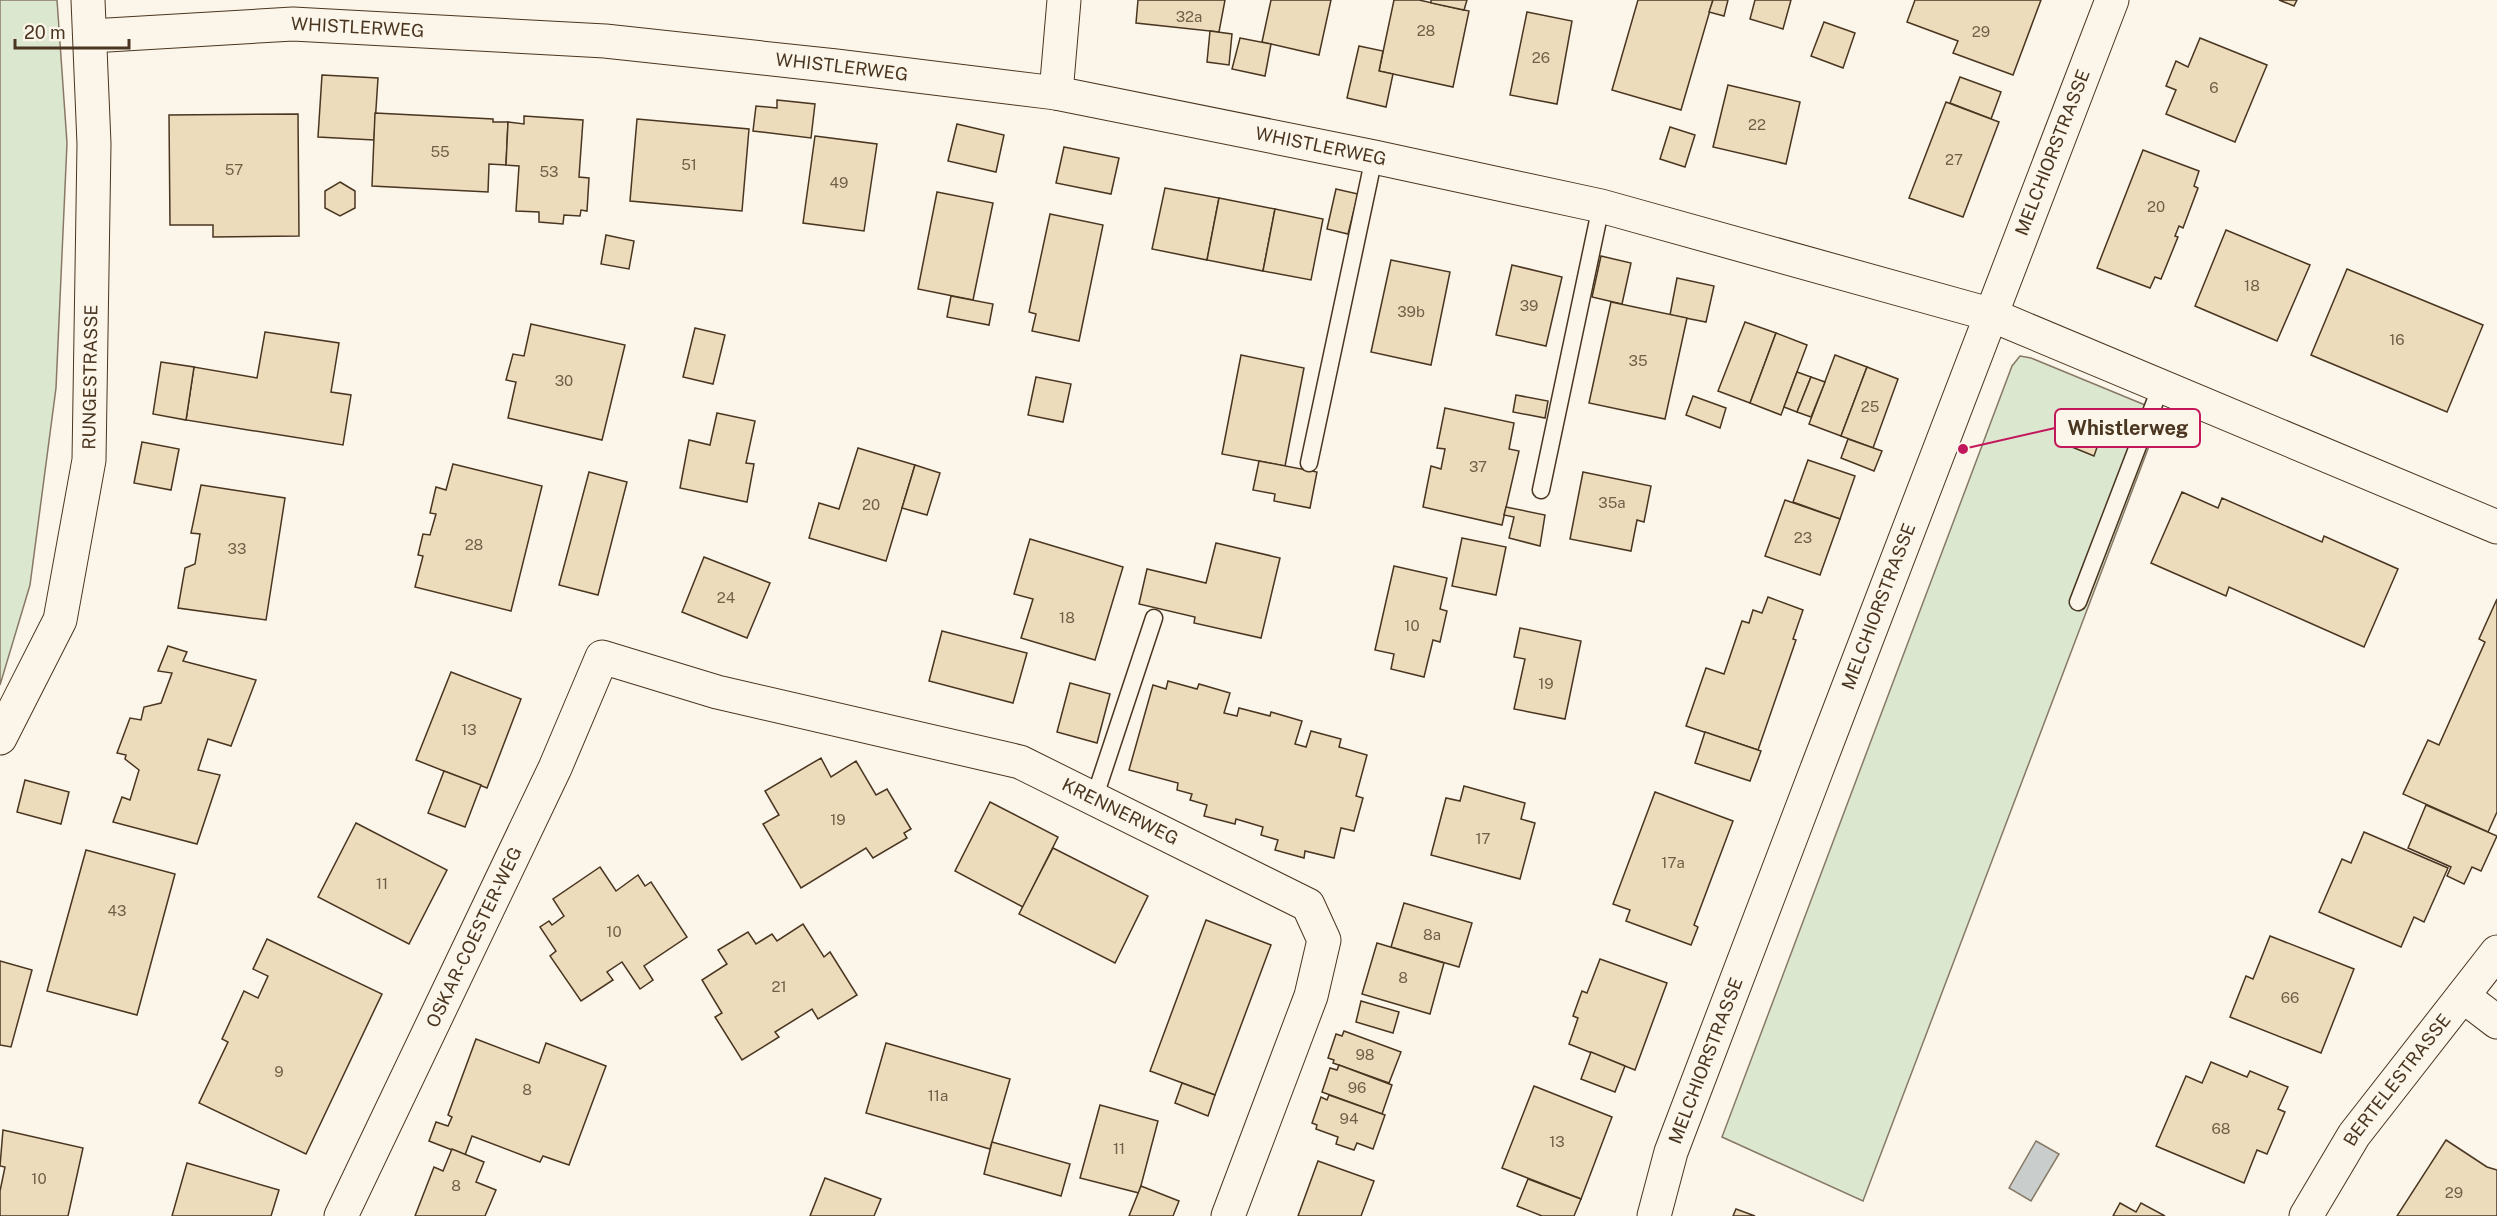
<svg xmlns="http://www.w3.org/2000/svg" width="2497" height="1216" font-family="'Public Sans',sans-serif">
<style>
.green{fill:#dce7d0;stroke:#887966;stroke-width:1.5}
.water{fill:#c9cecd;stroke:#887966;stroke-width:1.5}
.building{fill:#ecdcbc;stroke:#4a3520;stroke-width:1.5}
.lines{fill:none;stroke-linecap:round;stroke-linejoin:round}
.service-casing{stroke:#4a3520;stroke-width:19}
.minor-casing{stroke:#4a3520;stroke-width:35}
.service{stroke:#fbf6e9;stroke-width:16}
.minor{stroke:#fbf6e9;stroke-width:33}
.labels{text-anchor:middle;stroke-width:4.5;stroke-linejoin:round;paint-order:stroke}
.number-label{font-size:15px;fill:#725f47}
.street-label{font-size:18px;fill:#4a3520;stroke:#fbf6e9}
.leader{fill:none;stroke:#c2185b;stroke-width:2}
.callout-dot{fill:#c2185b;stroke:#fbf6e9;stroke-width:2}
.callout{fill:#fbf6e9;stroke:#c2185b;stroke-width:2}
.callout-label{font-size:20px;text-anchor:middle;font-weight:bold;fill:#4a3520}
</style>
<rect width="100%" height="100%" fill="#fbf6e9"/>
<g class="green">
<polygon points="0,0 57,0 67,143 56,388 30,585 0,685"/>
<polygon points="2020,356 2031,358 2162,412 1863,1201 1722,1137 2012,366"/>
</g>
<polygon class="water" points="2036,1141 2059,1154 2031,1201 2009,1188"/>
<g class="building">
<polygon points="1138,0 1225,0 1219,32 1136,23"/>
<polygon points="1271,0 1331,0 1319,55 1262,42"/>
<polygon points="1394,0 1419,0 1469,11 1453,87 1379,71"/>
<polygon points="1431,0 1467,0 1464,10 1431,3"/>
<polygon points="1638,0 1713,0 1681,110 1612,90"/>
<polygon points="1713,0 1728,0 1724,16 1709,12"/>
<polygon points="1755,0 1791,0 1783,29 1750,19"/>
<polygon points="1915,0 2041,0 2013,75 1953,53 1958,41 1907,22"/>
<polygon points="2279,0 2297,0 2294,6"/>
<polygon points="1527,12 1572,21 1557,104 1510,95"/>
<polygon points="1824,22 1855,33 1843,68 1811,56"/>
<polygon points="1210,31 1232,34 1229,65 1207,62"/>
<polygon points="1240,38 1271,44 1265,76 1232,69"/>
<polygon points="2200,38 2267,65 2235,142 2166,114 2176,90 2166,86 2176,61 2188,67"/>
<polygon points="1359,46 1383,51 1379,71 1393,74 1386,107 1347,98"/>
<polygon points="322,75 378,78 374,140 318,137"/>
<polygon points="1960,77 2001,92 1991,119 1950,103"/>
<polygon points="1728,85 1800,102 1786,164 1713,147"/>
<polygon points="777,100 815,104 811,138 753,131 756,106 777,108"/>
<polygon points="1946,102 1999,122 1963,217 1909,198"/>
<polygon points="375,113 493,119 493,122 508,122 506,165 489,164 488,192 372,186"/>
<polygon points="298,114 299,236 213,237 213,225 170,225 169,115"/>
<polygon points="524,116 583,120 579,177 589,178 587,211 581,210 580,216 564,215 563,224 539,222 539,212 516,211 519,166 506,165 508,122 524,124"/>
<polygon points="637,119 749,129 742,211 630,201"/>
<polygon points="957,124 1004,135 996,172 948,161"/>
<polygon points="1670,127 1695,135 1685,167 1660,159"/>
<polygon points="815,136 877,144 864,231 803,223"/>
<polygon points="1064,147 1119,158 1111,194 1056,183"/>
<polygon points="2143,150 2199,171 2194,186 2198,188 2183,228 2179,226 2175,236 2178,237 2161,279 2155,277 2150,288 2097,268"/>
<polygon points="340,182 355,191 355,208 340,216 325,208 325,191"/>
<polygon points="1165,188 1219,198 1207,260 1152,249"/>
<polygon points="1336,189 1358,194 1348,234 1327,229"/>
<polygon points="937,192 993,203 973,300 918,289"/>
<polygon points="1219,198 1275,209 1263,271 1207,260"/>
<polygon points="1275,209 1323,219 1311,280 1263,271"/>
<polygon points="1050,214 1103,225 1079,341 1032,331 1036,314 1029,312"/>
<polygon points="2226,230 2310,265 2277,341 2195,306"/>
<polygon points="606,235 634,241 629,269 601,264"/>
<polygon points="1601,256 1631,263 1622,304 1592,297"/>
<polygon points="1391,260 1450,272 1431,365 1371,352"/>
<polygon points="1512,265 1562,277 1546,346 1496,335"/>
<polygon points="2347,269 2483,325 2447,412 2311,355"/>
<polygon points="1677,278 1714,286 1706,322 1670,315"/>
<polygon points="951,296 993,304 989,325 947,317"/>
<polygon points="1611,302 1687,318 1665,419 1589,403"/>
<polygon points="1745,322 1776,333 1750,403 1718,391"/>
<polygon points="531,324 625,345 602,440 508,418 516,382 506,380 513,354 524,356"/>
<polygon points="695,328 725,335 713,384 683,377"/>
<polygon points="265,332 339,343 331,392 351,395 343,445 186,420 194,367 257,378"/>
<polygon points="1776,333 1807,345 1781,415 1750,403"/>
<polygon points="1241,355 1304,368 1285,466 1222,454"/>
<polygon points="1835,355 1867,367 1841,436 1809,424"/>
<polygon points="161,362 194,367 186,420 153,414"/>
<polygon points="1867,367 1898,379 1873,448 1841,436"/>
<polygon points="1797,372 1811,377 1797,412 1784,407"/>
<polygon points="1036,377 1071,384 1063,422 1028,415"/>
<polygon points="1811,377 1825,382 1811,417 1797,412"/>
<polygon points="1516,395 1548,401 1545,418 1513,412"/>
<polygon points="1693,396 1726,408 1720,428 1686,415"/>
<polygon points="1445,408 1514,423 1509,449 1519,451 1502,525 1423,507 1431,466 1441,469 1445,449 1437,448"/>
<polygon points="717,413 755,421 746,463 754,464 747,502 680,488 689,440 710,445"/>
<polygon points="2079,428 2101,436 2094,456 2072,447"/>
<polygon points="1848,439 1882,451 1874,471 1841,458"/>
<polygon points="142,442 179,449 171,490 134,483"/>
<polygon points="858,448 915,465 886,561 809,538 819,503 839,509"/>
<polygon points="1808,460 1855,476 1840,519 1793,502"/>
<polygon points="1259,461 1317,472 1310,508 1274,501 1275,494 1253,490"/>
<polygon points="453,464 542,486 511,611 415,587 423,556 418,555 423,534 430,535 436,514 430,513 436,487 446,490"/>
<polygon points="915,465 940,473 927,515 902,508"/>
<polygon points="589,472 627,482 598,595 559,585"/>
<polygon points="1583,472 1651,486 1644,522 1637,520 1631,551 1570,539"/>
<polygon points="201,485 285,498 266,620 178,608 185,568 195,564 200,534 191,533"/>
<polygon points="2182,492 2218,508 2222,498 2322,542 2324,536 2398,569 2364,647 2229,587 2226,596 2151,563"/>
<polygon points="1785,500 1840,519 1820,575 1765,556"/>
<polygon points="1506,507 1545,515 1540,546 1509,538 1514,517 1504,515"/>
<polygon points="1462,538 1506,547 1496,595 1452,586"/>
<polygon points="1030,539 1123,567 1095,660 1021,638 1033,599 1014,594"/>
<polygon points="1216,543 1280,558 1261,638 1194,623 1195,617 1139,604 1147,569 1206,583"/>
<polygon points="704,557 770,583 747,638 682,612"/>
<polygon points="1394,566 1447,578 1440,609 1447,611 1440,642 1433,640 1424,677 1391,669 1394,654 1375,650"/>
<polygon points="1768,597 1803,610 1793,639 1796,640 1758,750 1686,726 1706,668 1724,674 1742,621 1749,623 1753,610 1762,613"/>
<polygon points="2497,599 2497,812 2488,832 2403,794 2428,740 2439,745 2485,642 2479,639"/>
<polygon points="1520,628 1581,641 1565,719 1514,709 1525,659 1514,657"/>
<polygon points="942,631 1027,653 1013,703 929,681"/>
<polygon points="168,646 187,652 183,661 256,680 231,746 208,739 198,770 220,775 197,844 113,822 122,797 130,800 139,770 125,759 126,755 117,753 130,718 141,720 144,707 161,703 172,673 158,671"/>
<polygon points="451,672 521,699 487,788 416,760"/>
<polygon points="1168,681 1197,689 1199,684 1230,693 1224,713 1237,716 1239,708 1270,716 1271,712 1302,721 1295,744 1306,747 1311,731 1341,739 1339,747 1367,755 1356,796 1363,798 1354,831 1341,828 1334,858 1305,851 1304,858 1275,850 1278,840 1261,835 1263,827 1236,819 1235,824 1204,816 1207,805 1190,800 1192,794 1177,790 1178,783 1129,770 1153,685 1166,689"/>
<polygon points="1070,683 1110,694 1097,743 1057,732"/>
<polygon points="1705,732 1761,751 1750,781 1695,763"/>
<polygon points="821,758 831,777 856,761 876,795 887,789 911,829 904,833 907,838 873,858 866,848 801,888 763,824 779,815 765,791"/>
<polygon points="444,771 481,785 465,827 428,813"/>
<polygon points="25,780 69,792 61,824 17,812"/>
<polygon points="1464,786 1525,803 1521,819 1535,823 1520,879 1431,855 1446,798 1460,801"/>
<polygon points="1655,792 1733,821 1694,925 1698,927 1691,945 1626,921 1630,910 1613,904"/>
<polygon points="990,802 1058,837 1023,907 955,871"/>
<polygon points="2426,805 2497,836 2481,871 2472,867 2464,884 2447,876 2451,867 2408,848"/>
<polygon points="356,823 447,870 409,944 318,897"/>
<polygon points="2364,832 2448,868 2424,922 2414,917 2401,947 2319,912 2342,859 2351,863"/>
<polygon points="1053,848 1148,896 1115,963 1019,914"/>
<polygon points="86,850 175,874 137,1015 47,991"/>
<polygon points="600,867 616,891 638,875 645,886 651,882 687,937 644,966 653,980 640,989 622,962 607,972 613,980 581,1001 550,956 556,951 540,927 549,921 552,925 564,916 553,899"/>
<polygon points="1404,903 1472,923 1459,967 1391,947"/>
<polygon points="1206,920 1271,945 1215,1095 1150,1071"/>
<polygon points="803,924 824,957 830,952 857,995 818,1019 812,1009 775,1032 779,1037 742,1060 715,1017 722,1013 702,980 727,964 718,950 748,932 756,944 772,934 777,941"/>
<polygon points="2270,936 2354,969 2321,1053 2230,1017 2246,976 2253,979"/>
<polygon points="267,939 382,994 306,1154 199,1103 228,1042 222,1039 244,991 258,998 268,976 253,969"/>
<polygon points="1377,943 1444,963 1430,1014 1362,994"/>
<polygon points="1600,959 1667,983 1635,1070 1569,1044 1578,1018 1573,1016 1582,991 1587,993"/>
<polygon points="0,961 32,970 11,1047 0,1045"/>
<polygon points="1361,1001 1399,1012 1393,1033 1356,1022"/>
<polygon points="1344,1031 1401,1052 1389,1083 1333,1063 1334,1060 1328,1058 1336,1034 1342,1036"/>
<polygon points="476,1039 539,1063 546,1043 606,1066 569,1165 543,1156 540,1162 472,1136 465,1155 429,1141 436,1122 448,1126 452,1117 448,1115"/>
<polygon points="886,1043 1010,1079 990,1149 866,1113"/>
<polygon points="1591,1052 1625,1066 1615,1092 1581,1079"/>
<polygon points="2211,1062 2247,1077 2250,1071 2288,1087 2278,1109 2285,1112 2267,1154 2257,1150 2244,1183 2156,1146 2186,1076 2202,1083"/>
<polygon points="1339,1065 1392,1085 1382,1114 1322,1092 1330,1068 1337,1070"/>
<polygon points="1182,1083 1215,1095 1208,1116 1175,1103"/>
<polygon points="1534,1086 1612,1117 1581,1199 1502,1168"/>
<polygon points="1329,1095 1385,1115 1373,1149 1357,1143 1354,1150 1336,1144 1338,1137 1316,1129 1317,1125 1312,1123 1321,1097 1327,1100"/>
<polygon points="1100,1105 1158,1121 1139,1193 1080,1178"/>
<polygon points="3,1130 83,1148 68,1216 0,1216 0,1191 5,1167 0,1166"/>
<polygon points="2446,1140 2487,1167 2497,1170 2497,1216 2397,1216"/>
<polygon points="992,1142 1070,1164 1061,1196 984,1174"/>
<polygon points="452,1149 484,1162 476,1182 496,1190 485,1216 415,1216 434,1167 443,1171"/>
<polygon points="1318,1161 1374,1181 1361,1216 1298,1216"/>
<polygon points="187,1163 279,1190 271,1216 172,1216"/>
<polygon points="825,1178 881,1199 874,1216 810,1216"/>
<polygon points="1528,1179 1581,1199 1574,1216 1542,1216 1517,1206"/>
<polygon points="1141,1186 1179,1201 1173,1216 1129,1216"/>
<polygon points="2120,1203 2136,1212 2141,1203 2165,1216 2113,1216"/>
<polygon points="1736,1209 1755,1216 1733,1216"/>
</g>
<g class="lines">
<g class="service-casing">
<g id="service">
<polyline points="1309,463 1374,157"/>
<polyline points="1541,490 1601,206"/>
<polyline points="2078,602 2161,386"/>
<polyline points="1094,799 1154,618"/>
</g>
</g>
<g class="minor-casing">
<g id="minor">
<path id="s1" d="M91 36 293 24 605 41 836 66 1056 93 1374 157 1601 206 1989 314 2497 527"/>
<polyline points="1056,93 1064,0"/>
<path id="s2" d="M0 738 60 620 89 460 94 144 88 0"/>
<polyline points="2463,996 2497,1022"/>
<path id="s3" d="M341 1216 555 768 602 657 717 692 1020 762 1308 905 1324 940 1311 996 1228 1216"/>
<path id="s4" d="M1654 1216 1671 1152C1818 768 1962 383 2112 0"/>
<path id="s5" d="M2306 1216 2354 1135 2497 952"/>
</g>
</g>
<use href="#service" class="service"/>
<use href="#minor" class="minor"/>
</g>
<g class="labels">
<g class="number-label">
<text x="1189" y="22">32a</text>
<text x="1426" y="36">28</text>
<text x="1981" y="37">29</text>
<text x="1541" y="63">26</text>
<text x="2214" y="93">6</text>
<text x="1757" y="130">22</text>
<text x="440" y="157">55</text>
<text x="1954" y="165">27</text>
<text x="689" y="170">51</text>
<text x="234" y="175">57</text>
<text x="549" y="177">53</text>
<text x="839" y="188">49</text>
<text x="2156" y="212">20</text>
<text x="2252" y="291">18</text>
<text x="1529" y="311">39</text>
<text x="1411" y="317">39b</text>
<text x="2397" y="345">16</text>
<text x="1638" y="366">35</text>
<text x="564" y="386">30</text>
<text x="1870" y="412">25</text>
<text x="1478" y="472">37</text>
<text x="1612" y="508">35a</text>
<text x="871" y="510">20</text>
<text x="1803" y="543">23</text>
<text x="474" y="550">28</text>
<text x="237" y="554">33</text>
<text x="726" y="603">24</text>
<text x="1067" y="623">18</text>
<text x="1412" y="631">10</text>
<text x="1546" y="689">19</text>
<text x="469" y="735">13</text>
<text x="838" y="825">19</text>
<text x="1483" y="844">17</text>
<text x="1673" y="868">17a</text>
<text x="382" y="889">11</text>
<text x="117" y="916">43</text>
<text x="614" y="937">10</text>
<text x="1432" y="940">8a</text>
<text x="1403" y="983">8</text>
<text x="779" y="992">21</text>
<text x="2290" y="1003">66</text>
<text x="1365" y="1060">98</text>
<text x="279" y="1077">9</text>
<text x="1357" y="1093">96</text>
<text x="527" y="1095">8</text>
<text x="938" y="1101">11a</text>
<text x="1349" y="1124">94</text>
<text x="2221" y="1134">68</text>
<text x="1557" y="1147">13</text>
<text x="1119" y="1154">11</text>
<text x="39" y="1184">10</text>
<text x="456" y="1191">8</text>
<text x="2454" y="1198">29</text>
</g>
<g class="street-label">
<text dy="6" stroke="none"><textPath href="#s1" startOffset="267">WHISTLERWEG</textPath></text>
<text dy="6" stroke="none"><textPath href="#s1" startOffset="753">WHISTLERWEG</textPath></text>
<text dy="6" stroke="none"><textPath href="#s1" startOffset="1239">WHISTLERWEG</textPath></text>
<text dy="6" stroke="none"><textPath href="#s4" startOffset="1136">MELCHIORSTRASSE</textPath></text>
<text dy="6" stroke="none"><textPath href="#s2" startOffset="378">RUNGESTRASSE</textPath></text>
<text dy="6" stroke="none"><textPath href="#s4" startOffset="650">MELCHIORSTRASSE</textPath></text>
<text dy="6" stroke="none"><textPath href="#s3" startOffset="1160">KRENNERWEG</textPath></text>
<text dy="6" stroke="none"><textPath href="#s3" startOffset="309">OSKAR-COESTER-WEG</textPath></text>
<text dy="6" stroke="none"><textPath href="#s4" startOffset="164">MELCHIORSTRASSE</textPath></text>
<text dy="6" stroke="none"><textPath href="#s5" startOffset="164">BERTELESTRASSE</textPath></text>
</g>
</g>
<path class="leader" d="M1963 449L2055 428"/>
<circle class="callout-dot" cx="1963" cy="449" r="6"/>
<rect class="callout" x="2055" y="409" width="145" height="38" rx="6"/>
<g class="callout-label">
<text x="2128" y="435">Whistlerweg</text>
</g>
<path d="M15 39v9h114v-9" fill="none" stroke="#4a3520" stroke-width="3"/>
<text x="24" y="39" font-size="18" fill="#4a3520" stroke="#fbf6e9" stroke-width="4.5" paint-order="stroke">20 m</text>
</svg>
